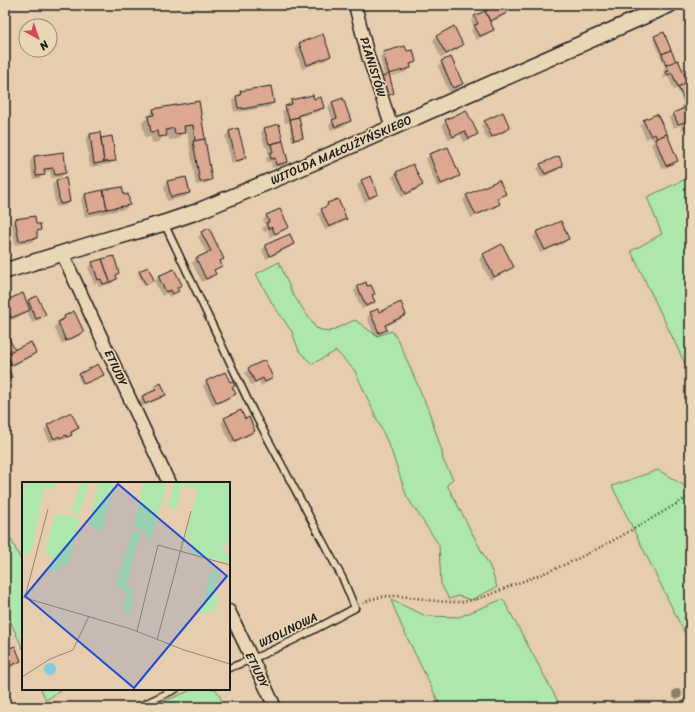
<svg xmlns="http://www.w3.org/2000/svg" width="695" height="712" font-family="Sriracha,sans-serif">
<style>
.green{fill:#ade7ac;stroke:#648264}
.shadow{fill:#0003}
.building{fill:#dca891;stroke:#1c1c1c}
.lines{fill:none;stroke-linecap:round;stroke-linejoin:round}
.service-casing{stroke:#1c1c1c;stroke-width:9}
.minor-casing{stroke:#1c1c1c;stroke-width:15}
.tertiary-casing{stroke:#1c1c1c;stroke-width:18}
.path{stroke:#1c1c1c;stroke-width:2.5;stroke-dasharray:1 3;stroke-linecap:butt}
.service{stroke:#e9d6b4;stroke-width:6}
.minor{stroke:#e9d6b4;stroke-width:12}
.tertiary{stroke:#e9d6b4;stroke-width:15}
.tree{fill:#87826d}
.labels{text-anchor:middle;stroke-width:3.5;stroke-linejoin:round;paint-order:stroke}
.street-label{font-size:12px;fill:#1c1c1c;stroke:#e9d6b4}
.inset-road{fill:none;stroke:#958673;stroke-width:1}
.view{fill:#1d4ed8;fill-opacity:0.15;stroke:#1d4ed8;stroke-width:2}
.inset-edge{fill:none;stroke:#1c1c1c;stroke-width:2}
</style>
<rect width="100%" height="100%" fill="#e6cdad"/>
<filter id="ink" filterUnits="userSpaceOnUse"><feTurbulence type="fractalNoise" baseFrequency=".025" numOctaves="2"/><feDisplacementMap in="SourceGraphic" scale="8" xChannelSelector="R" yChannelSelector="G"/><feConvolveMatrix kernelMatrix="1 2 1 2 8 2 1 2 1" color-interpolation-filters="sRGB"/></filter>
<g filter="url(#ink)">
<g class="green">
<polygon points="688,178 690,182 690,374 631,251 662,234 647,197"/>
<polygon points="279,262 292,293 316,328 328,332 355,320 377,336 392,331 399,342 428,409 442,451 443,460 453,479 447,485 491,569 497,587 471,600 459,596 449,599 441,584 439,545 407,497 391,450 355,371 336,351 312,364 299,351 292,332 272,303 256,274"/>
<polygon points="658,470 683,485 690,492 690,644 612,486"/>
<polygon points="5,527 23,564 23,649 5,610"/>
<polygon points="503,599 561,707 441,707 402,627 391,600 426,616 459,617"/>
<polygon points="41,689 63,689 46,700"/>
<polygon points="194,689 216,689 225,707 150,707"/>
</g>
<g class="shadow">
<polygon points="500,5 502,5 506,13 502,17 489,23 492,30 488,34 476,40 471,30 474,27 471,21 474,18 479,28 481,28 475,17"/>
<polygon points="589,5 598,5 592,9"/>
<polygon points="322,36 330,56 326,60 302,69 295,48 299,44"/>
<polygon points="437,36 462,45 458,49 441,58 433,40"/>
<polygon points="655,37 675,61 690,90 690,127 682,130 681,125 674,128 669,118 673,114 683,110 681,106 684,104 677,89 674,90 668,76 663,79 663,77 665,75 663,70 665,67 653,39"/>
<polygon points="406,52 415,62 410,66 410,68 406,72 388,77 393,93 385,97 380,79 385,77 407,70 407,68 384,75 380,57 384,53"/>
<polygon points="442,62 462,84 458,88 449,92 438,66"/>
<polygon points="241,92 273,103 269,107 239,112 239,111 234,112 232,101"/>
<polygon points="313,100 323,108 319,112 298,117 302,138 300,139 292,141 289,122 285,123 282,111 288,107 287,105 291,101"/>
<polygon points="198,102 211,179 207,183 196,185 187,131 184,131 178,139 169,140 168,134 165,134 159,142 152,143 151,137 145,138 142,123 154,110"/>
<polygon points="332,103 350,121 346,125 331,130 329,125 333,121 328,107"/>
<polygon points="657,115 677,161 673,165 662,169 651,144 654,142 651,137 646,139 640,125 644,121"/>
<polygon points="446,121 476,134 472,138 464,142 460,134 449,140 442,125"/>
<polygon points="485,122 509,128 505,132 488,140 481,126"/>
<polygon points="278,125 287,162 283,166 272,168 271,162 267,162 266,158 269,155 267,147 265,147 261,133 265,128"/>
<polygon points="229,132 245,158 240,162 232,164 225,136"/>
<polygon points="100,133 100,139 111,137 115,160 110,164 90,167 86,139 90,134"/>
<polygon points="430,155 458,176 454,180 437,187 426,159"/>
<polygon points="34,156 65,173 61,177 51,178 50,171 44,172 44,174 40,178 33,179 30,161"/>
<polygon points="413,165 422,185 418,189 402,197 392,177 396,173"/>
<polygon points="541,165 562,166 558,170 541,178 537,169"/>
<polygon points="56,181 69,202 65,206 56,207 52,185"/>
<polygon points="362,181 377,194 373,198 364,202 357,185"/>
<polygon points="168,182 189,193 185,197 167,201 164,186"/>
<polygon points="505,194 497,200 499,204 495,208 471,218 463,200 467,196"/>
<polygon points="85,195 123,196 129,204 125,209 85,217 81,199"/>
<polygon points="328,204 346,219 342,223 325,230 318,214"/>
<polygon points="267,216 287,227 283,231 270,237 268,231 264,232 262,228 265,226 263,220"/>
<polygon points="16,220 35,225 40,230 36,234 36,238 32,242 15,245 12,224"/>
<polygon points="202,233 223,259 219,262 221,265 214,271 215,273 211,278 202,282 192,263 196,259 207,254 198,237"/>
<polygon points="537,233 568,238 564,243 540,253 533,237"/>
<polygon points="293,244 289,248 266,259 262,250 266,246"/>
<polygon points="483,255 512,267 508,271 490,280 479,259"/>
<polygon points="93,263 118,273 115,276 116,279 112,283 99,287 97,283 94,284 88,267"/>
<polygon points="140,272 153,280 144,286 138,274"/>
<polygon points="159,277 180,285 173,295 169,297 167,293 162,296 154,281"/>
<polygon points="358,287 367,287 374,294 371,296 373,301 369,306 362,309 354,291"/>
<polygon points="23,295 26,303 29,301 45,314 41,319 32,323 27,311 25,314 7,322 5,317 5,302"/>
<polygon points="73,313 83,332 79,336 62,344 54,327 64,317"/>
<polygon points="371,313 405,315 401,319 385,327 386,330 382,334 375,337 367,317"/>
<polygon points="5,332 15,351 35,353 31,357 7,369 11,377 5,382"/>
<polygon points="249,369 272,378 268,382 261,386 259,381 251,385 245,373"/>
<polygon points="80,374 101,376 82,385 78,376"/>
<polygon points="207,381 229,383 234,386 232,388 235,394 231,398 213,406 203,386"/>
<polygon points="156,387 165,395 160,399 141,407 138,401 143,397 152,393 151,391"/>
<polygon points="225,419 245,420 254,431 250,435 231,444 221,423"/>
<polygon points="48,426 78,428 67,438 63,440 62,438 56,441 55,439 50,442 44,430"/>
<polygon points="5,651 20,661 16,665 5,669"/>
</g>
<g class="building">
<polygon points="498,5 503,5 507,13 490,21 485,11"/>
<polygon points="485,11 494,30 480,36 474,25 478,24 474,16"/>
<polygon points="454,26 463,45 446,54 436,36"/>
<polygon points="664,32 671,50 662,54 654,36"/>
<polygon points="323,34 331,56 307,65 299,43"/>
<polygon points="405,46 407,51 413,50 416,62 410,64 411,68 389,74 383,52"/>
<polygon points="671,50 676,61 666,65 662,54"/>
<polygon points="451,57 463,84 453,88 441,61"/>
<polygon points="678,60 688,82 678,87 672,73 668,75 666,72 669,71 666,65"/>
<polygon points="389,74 394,93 387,96 382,77"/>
<polygon points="688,82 690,88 690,99 685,101 678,87"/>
<polygon points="271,86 274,103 243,109 243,108 238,108 236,96 241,95 240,91"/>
<polygon points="313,95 314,99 321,97 324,108 299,115 299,117 289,119 285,106 292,104 291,100"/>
<polygon points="343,98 351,121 335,127 332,120 337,118 332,102"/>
<polygon points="690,99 690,125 687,126 685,122 678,124 673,113 687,107 685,101"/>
<polygon points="199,101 205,139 195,141 193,125 184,126 185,133 175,134 174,128 166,130 167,136 158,137 157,131 151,132 148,116 154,115 153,109"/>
<polygon points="466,110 478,134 469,139 465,131 453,137 445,120"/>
<polygon points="503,112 510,128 492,137 484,121"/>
<polygon points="657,114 667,134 657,138 655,134 651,136 643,120"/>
<polygon points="299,117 303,138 294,140 290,119"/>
<polygon points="279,124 283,141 269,144 264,128"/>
<polygon points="238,128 246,158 236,161 229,131"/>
<polygon points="100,132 104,162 94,164 90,134"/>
<polygon points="667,134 678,161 666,166 655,139"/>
<polygon points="112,136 116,161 104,162 101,138"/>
<polygon points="205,139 212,180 200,182 193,141"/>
<polygon points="283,141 288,162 276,165 275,158 271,159 270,153 273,152 271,144"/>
<polygon points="448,147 460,176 441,184 429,154"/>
<polygon points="64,152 66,173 55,175 53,168 44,169 45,175 36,176 34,156"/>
<polygon points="559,156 563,166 545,174 540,164"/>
<polygon points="413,164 423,185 406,194 396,172"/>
<polygon points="371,176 378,194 369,198 361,180"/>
<polygon points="186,177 190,193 171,197 167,181"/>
<polygon points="66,178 70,202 60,204 56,180"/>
<polygon points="499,180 506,194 497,198 500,204 476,215 466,195"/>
<polygon points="122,187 124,195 128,194 130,205 107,209 103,190"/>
<polygon points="103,190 107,209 89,213 85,194"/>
<polygon points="338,199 347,220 346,219 329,227 321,209 328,205 327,203"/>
<polygon points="280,209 289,227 275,234 272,227 269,229 266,223 269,222 266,215"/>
<polygon points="35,216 36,224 40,224 41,230 37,231 37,238 19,241 15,219"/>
<polygon points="561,221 569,239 545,250 536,232"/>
<polygon points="209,228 224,259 220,261 222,266 214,270 216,274 206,279 196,258 211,251 201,232"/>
<polygon points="290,234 294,244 270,256 265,245"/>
<polygon points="502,244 514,267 494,277 483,254"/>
<polygon points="114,256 119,273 116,275 117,279 110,282 102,259"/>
<polygon points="102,259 110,282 103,284 101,279 98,280 92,262"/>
<polygon points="148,267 154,280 146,285 139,271"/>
<polygon points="174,269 182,285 177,288 179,291 173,294 171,290 166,292 158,276"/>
<polygon points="366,282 367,286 371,285 375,294 372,295 375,302 366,306 357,286"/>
<polygon points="23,293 30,310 11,318 5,301"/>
<polygon points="37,296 46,315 36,319 28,300"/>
<polygon points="401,302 406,315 385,325 387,330 379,333 370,312 378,309 379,312"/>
<polygon points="74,311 84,332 66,341 58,322 65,318 64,316"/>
<polygon points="5,331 15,350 5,354"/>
<polygon points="31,342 36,353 12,365 7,353"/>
<polygon points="5,354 11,365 5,367"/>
<polygon points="265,360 273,378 265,382 263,378 255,382 248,368"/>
<polygon points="98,364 104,375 84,384 79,374"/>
<polygon points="7,366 12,377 5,381 5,367"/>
<polygon points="225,372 230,382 233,381 235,386 232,387 236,394 217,403 206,381"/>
<polygon points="161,383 166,395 145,404 142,396 156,390 155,386"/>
<polygon points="241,410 245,419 249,417 255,431 235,441 224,418"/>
<polygon points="71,412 79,428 71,432 72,435 67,437 66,435 60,438 59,436 54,439 47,425"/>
<polygon points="15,646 21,661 5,668 5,650"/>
</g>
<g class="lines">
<g class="service-casing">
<g id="service">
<path d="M164 223 253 411 343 579 355 608C316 629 271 653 229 668"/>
<polyline points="138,707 176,689"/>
</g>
</g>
<g class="minor-casing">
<g id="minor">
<polyline points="355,5 368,56 392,128"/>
<polyline points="62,253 169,483"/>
<polyline points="229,611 275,707"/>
</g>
</g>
<g class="tertiary-casing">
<polyline id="tertiary" points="5,271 89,245 164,223 196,212 287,174 669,5"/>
</g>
<path class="path" d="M363 603C397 585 436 609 473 600 487 597 500 590 513 585 536 576 559 568 581 557 618 539 654 517 690 496"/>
<use href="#service" class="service"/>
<use href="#minor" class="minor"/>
<use href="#tertiary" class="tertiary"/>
</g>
<circle class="tree" cx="677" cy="694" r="5"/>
</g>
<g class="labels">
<g class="street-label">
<text transform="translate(373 67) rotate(73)" y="4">PIANISTÓW</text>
<text transform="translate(341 150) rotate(-24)" y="4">WITOLDA MAŁCUŻYŃSKIEGO</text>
<text transform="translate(116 368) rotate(65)" y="4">ETIUDY</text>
<text transform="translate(288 630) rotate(-26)" y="4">WIOLINOWA</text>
<text transform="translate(257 670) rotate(64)" y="4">ETIUDY</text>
</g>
</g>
<g transform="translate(22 482)">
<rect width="208" height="208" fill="#e6cdad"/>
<path d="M4 0H33L31 8 22 6 12 59 7 73 0 71V12ZM58 0H67L58 31H50ZM76 0H92L80 49 70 45 68 40ZM122 0H145L129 60 121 48 112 45ZM152 0H208V58L204 60 201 70 208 72 206 81 168 71 171 59 163 58 176 7 160 3 154 27 146 25ZM33 32 58 36 46 83 39 82 36 90 27 87 30 73 23 71ZM111 48 120 52 115 62 105 101V106L111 107V111L108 129 102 128 105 112 94 102ZM189 89 197 90 191 110 197 115 193 129 186 128 185 133 178 131Z" fill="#ade7ac"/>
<path d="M22 187a6 6 0 1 1 12 0a6 6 0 1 1-12 0Z" fill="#81cee0"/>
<path class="inset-road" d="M0 115 109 147 162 168 208 182M3 115 26 27M115 149 136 63 208 83M135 158 169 29M0 195 28 177 51 168 67 134"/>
<path class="view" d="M96 2 205 94 112 206 3 114Z"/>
<rect width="208" height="208" class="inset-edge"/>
</g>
<rect width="695" height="712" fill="none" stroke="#e9d6b4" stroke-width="20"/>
<rect x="10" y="10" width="675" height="692" fill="none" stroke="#1c1c1c" stroke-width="1.5" filter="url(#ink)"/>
<g transform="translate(38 38) rotate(140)"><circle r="19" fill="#e9d6b4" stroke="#978c77"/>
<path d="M0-3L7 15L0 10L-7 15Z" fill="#d1495b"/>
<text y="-6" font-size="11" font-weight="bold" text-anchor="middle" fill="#1c1c1c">N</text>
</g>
</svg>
